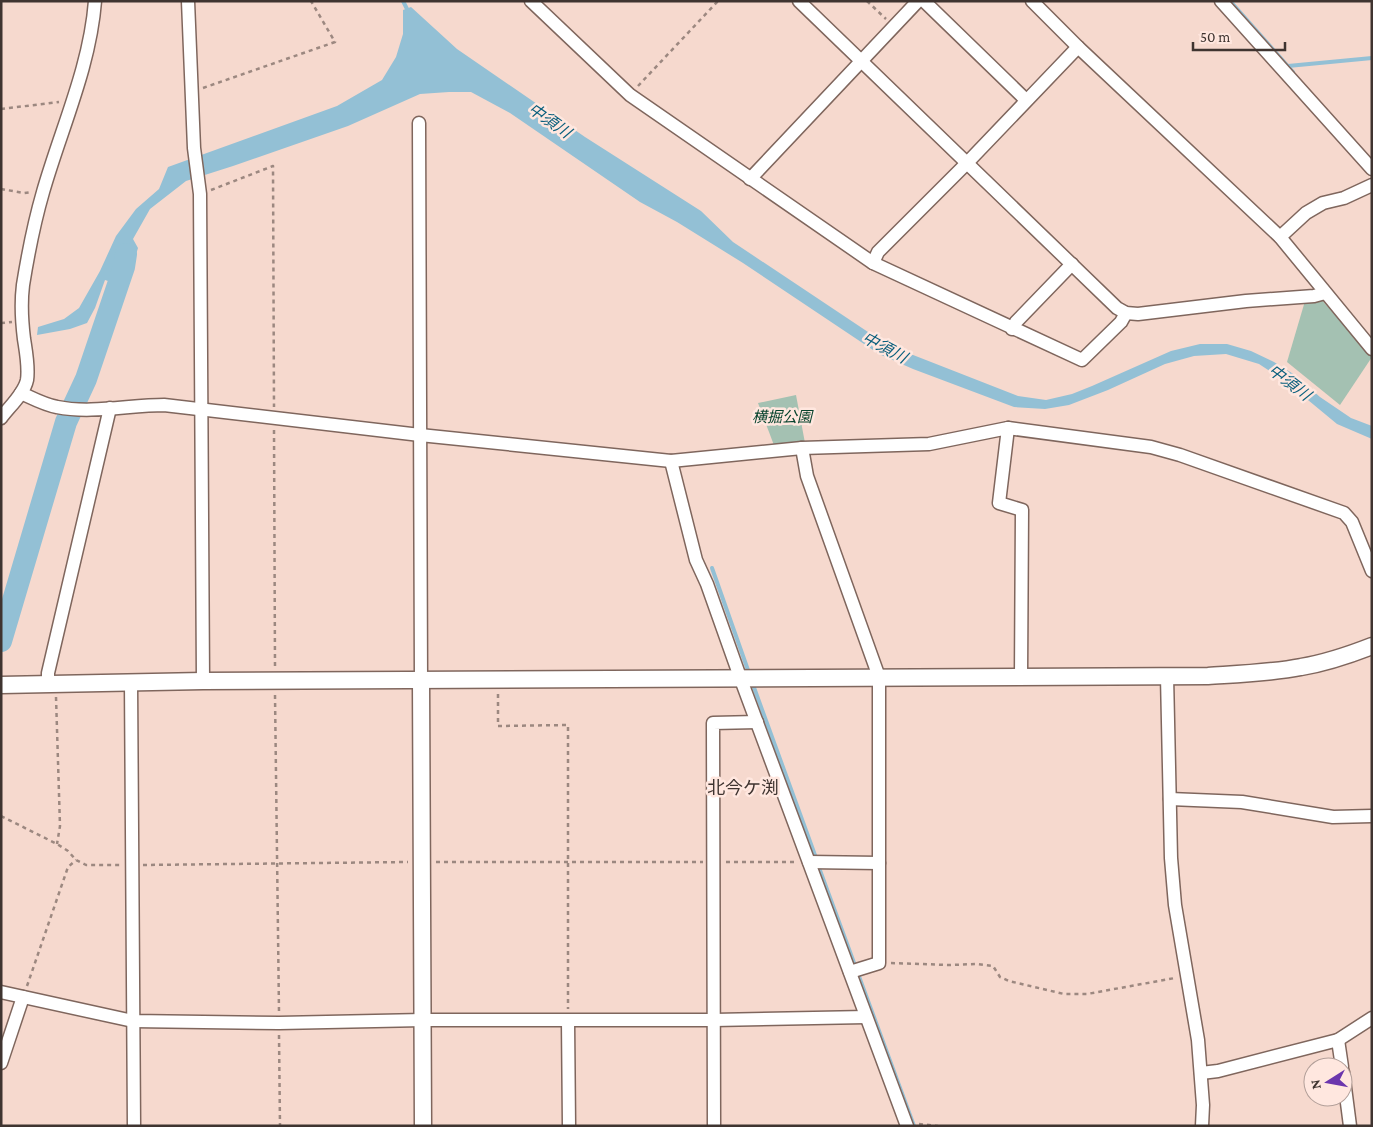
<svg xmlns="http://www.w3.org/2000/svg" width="1373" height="1127" font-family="'Crimson Pro','Noto Sans JP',serif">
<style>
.green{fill:#a4c1b2}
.water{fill:#93c0d5}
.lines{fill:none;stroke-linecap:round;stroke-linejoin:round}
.stream{stroke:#93c0d5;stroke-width:4}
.river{stroke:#93c0d5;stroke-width:22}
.minor-casing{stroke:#7f665d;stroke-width:15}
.tertiary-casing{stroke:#7f665d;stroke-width:19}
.path{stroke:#9c8880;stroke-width:2.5;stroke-dasharray:4 4;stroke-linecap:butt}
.minor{stroke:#fff;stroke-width:12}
.tertiary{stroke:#fff;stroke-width:16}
.labels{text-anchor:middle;stroke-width:5;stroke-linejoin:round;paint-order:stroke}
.park-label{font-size:15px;font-style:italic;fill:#07432d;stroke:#ffe7df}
.water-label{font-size:16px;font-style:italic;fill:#0a5f7d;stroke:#ffe7df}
.quarter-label{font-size:18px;fill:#3f3430;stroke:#ffe7df}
</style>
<rect width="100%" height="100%" fill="#f6d9ce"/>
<g class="green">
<polygon points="1320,298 1372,357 1340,405 1287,362 1305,301"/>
<polygon points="796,395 805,443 775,448 758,403"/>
</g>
<polygon class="water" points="411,7 457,49 585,137 701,211 733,242 880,340 908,353 1018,396 1046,400 1072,394 1092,386 1171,351 1200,344 1227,344 1251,351 1274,362 1295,375 1320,397 1351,418 1372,426 1372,439 1337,424 1285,381 1259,364 1226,354 1194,356 1165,364 1108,390 1069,405 1045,409 1014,407 913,369 879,354 743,263 677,222 640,202 510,113 471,92 449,92 420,94 348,126 233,166 186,181 150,209 133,239 138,248 126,287 105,280 95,308 87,323 70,329 37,335 38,327 64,319 79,308 100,271 116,236 136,209 159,189 168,167 337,106 382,80 396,57 403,34 403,10"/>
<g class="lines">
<g class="stream">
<polyline points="403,1 409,13"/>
<polyline points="1230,1 1293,72"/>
<polyline points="1288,66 1372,58"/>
<polyline points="712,568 749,673"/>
<polyline points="752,682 816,858"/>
<polyline points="818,865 914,1126"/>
</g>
<polyline class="river" points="1,641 66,422 86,379 124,267 126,254"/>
<g class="minor-casing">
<g id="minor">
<polyline points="188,1 194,148 200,194 203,681"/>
<polyline points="531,1 630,95 873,263 1082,360 1121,322 1126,313"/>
<polyline points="799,1 1117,308 1126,313 1138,314 1246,301 1314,296 1325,293"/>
<polyline points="924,1 1026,100"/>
<polyline points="1032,1 1078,47 1280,237 1372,349"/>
<polyline points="1221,1 1372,169"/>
<polyline points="419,123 421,680"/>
<polyline points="750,179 918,1"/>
<polyline points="1280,237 1306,213 1323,203 1344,198 1372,185"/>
<polyline points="873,263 878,252 967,163 1078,47"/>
<polyline points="1012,329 1016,322 1072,264"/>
<path d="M21 393C32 398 45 405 57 407 91 414 130 405 164 405L420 435 671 461 802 448 929 444 1008 428 1151 447 1180 455 1344 513 1352 522 1372 571"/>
<path d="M1 418C9 407 24 394 27 380 29 367 26 352 24 339 22 323 21 301 23 285 28 254 34 223 43 192 61 129 90 67 95 1"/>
<polyline points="1008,428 999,503 1022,510 1021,676"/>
<polyline points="802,448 807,476 879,677 879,963 850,972"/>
<polyline points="671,461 696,560 707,584 740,677 907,1126"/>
<polyline points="1167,676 1171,858 1175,905 1198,1040 1203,1105 1202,1126"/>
<polyline points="131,682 134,1126"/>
<polyline points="48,683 48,673 110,408"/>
<polyline points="1170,799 1242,802 1333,817 1372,816"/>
<polyline points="809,862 879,863"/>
<polyline points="1,992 133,1021 279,1023 423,1020 714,1020 866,1017"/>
<polyline points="568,1021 569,1126"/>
<polyline points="1338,1040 1342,1067"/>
<polyline points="1,1063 23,997"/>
<polyline points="1343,1072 1350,1126"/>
<polyline points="1201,1073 1218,1071 1338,1040 1372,1018"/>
<polyline points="714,1126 713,723 757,722"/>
</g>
</g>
<g class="tertiary-casing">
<g id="tertiary">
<polyline points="421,680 423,1126"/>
<path d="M1 685 203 681 1208 676C1239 674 1270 673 1301 667 1325 663 1349 655 1372 646"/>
</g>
</g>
<g class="path">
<polyline points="867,1 886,19"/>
<polyline points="638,86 718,1"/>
<polyline points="203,88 335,42 311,1"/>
<polyline points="1,109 59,102"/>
<polyline points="1,189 24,193 32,192"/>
<polyline points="211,190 273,166 274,407"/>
<polyline points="1,323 12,322"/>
<polyline points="274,430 275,667"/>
<polyline points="498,694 498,726 568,725 568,1009"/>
<polyline points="275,695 279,1012"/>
<polyline points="56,697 60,826 57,844"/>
<polyline points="1,816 57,844 68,851 76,860 86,865 120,865"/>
<polyline points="436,862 703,862"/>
<polyline points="726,862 798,862"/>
<polyline points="143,865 408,862"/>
<polyline points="891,963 950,965 977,964 993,966 1000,977 1009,981 1064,994 1087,994 1175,978"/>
<polyline points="27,986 68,867 76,860"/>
<polyline points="279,1035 280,1126"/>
<polyline points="919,1124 938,1126"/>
</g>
<use href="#minor" class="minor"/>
<use href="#tertiary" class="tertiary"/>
</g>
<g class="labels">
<g class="park-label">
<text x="782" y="422">横掘公園</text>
</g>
<g class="water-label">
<text transform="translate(550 120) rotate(35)" y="6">中須川</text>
<text transform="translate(885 347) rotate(28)" y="6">中須川</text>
<text transform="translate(1290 382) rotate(37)" y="6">中須川</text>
</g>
<g class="quarter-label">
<text x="743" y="794">北今ケ渕</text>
</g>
</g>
<rect width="1373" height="1127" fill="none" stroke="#3f3430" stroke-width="5"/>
<g transform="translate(1328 1082) rotate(259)"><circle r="24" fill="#ffe7df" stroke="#b29f99"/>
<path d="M0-4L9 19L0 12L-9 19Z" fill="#6b36ad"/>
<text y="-8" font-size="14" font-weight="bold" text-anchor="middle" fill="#3f3430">N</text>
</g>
<path d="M1193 42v8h92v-8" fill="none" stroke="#3f3430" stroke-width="2.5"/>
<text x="1200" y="42" font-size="15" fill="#3f3430" stroke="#ffe7df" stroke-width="4" paint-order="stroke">50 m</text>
</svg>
